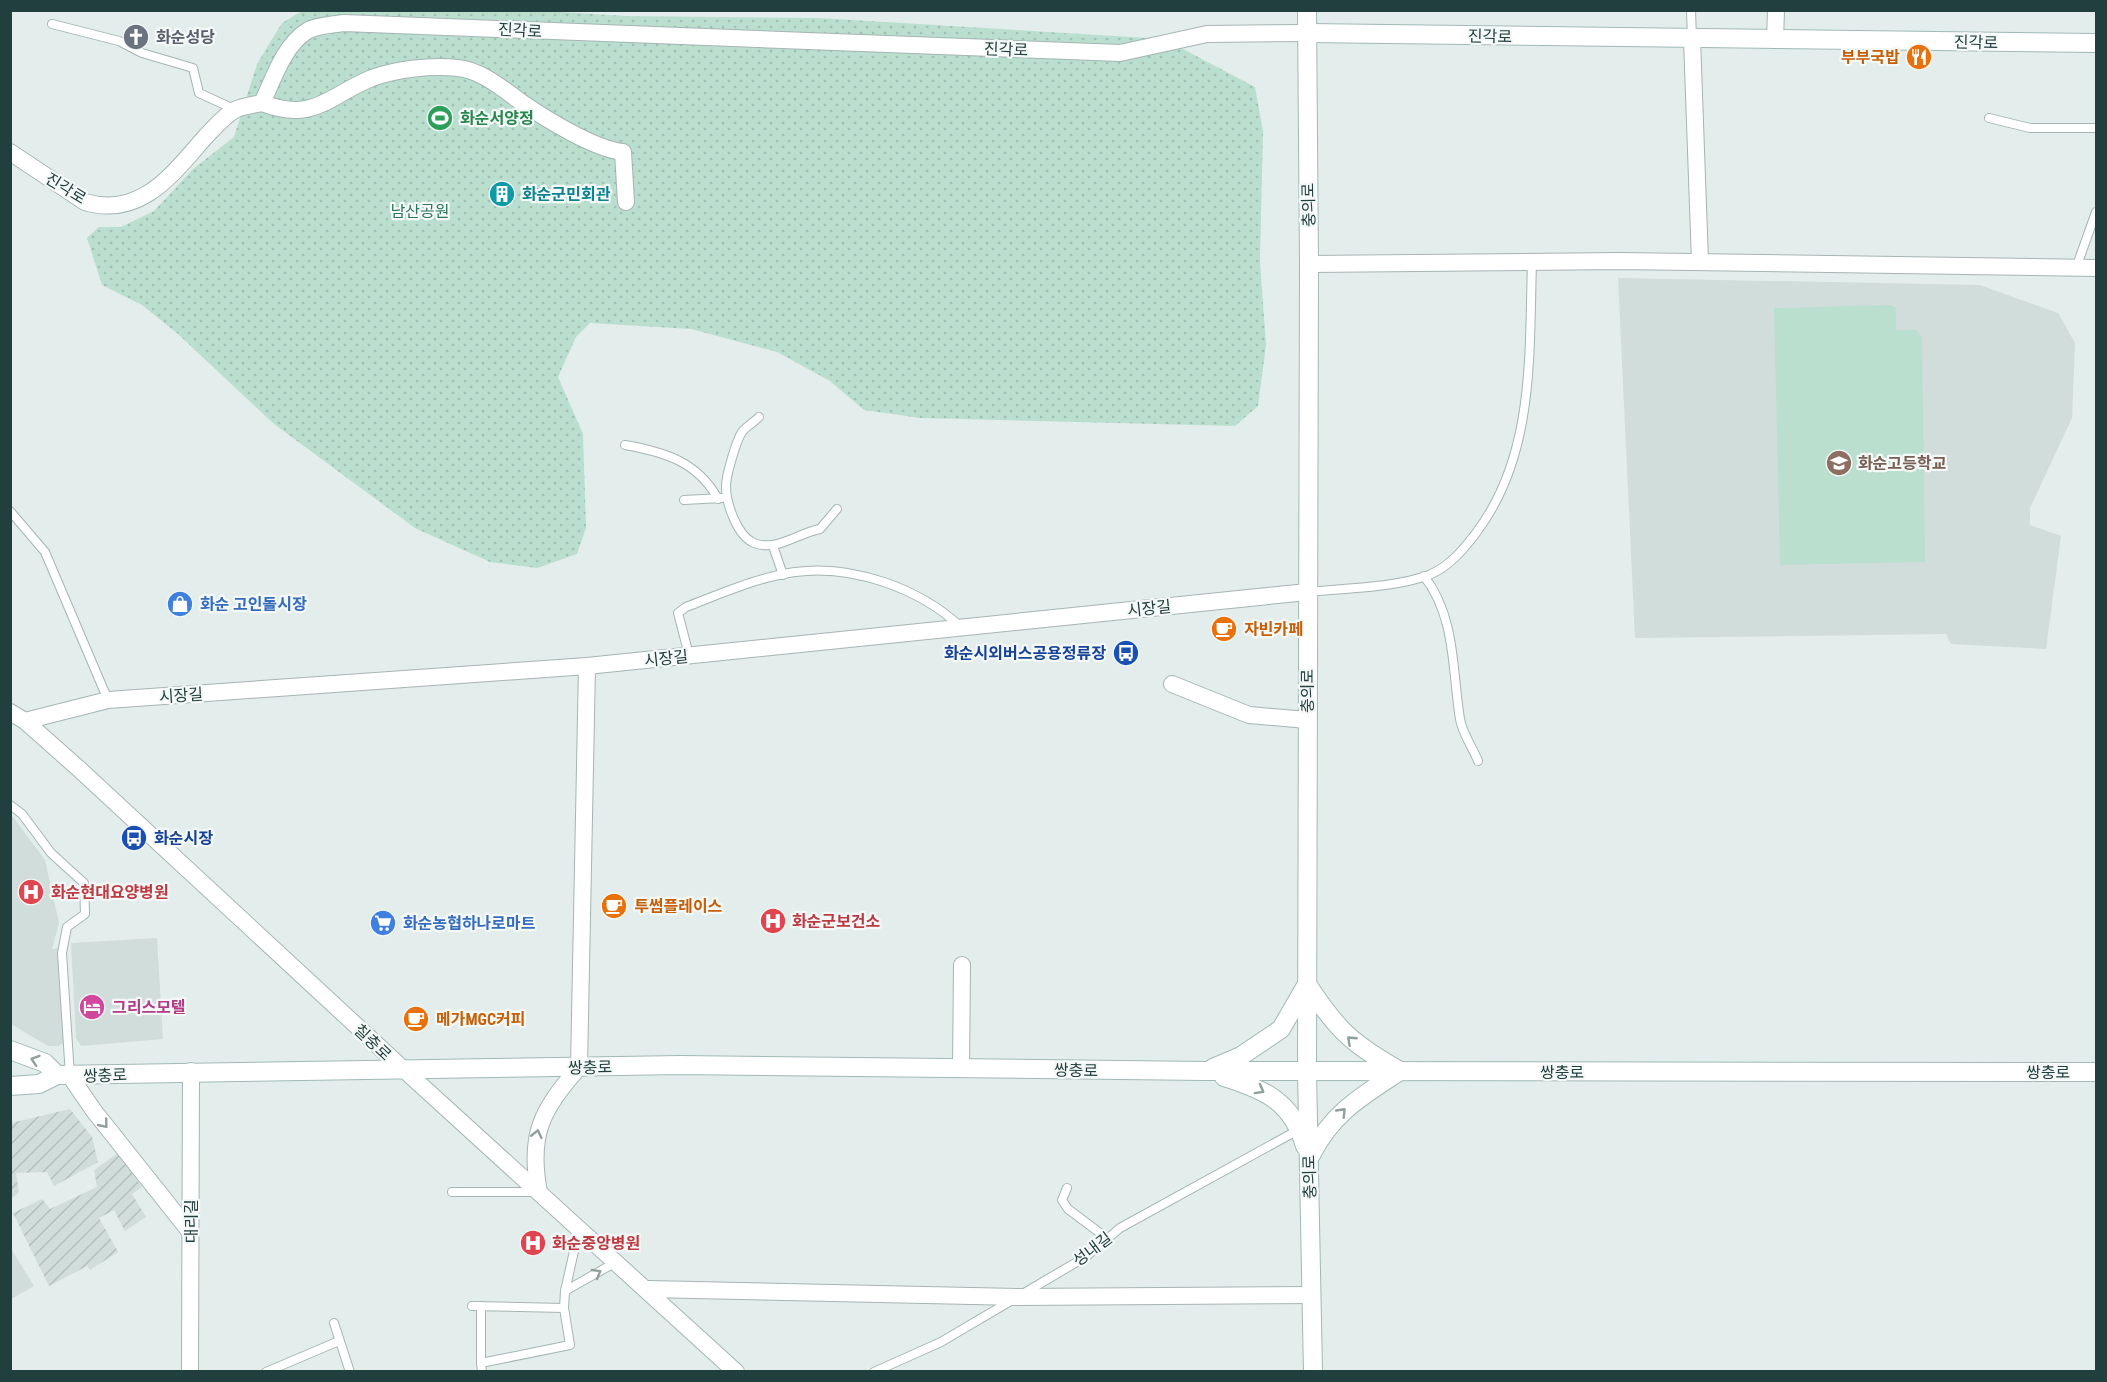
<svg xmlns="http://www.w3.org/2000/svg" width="2107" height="1382" font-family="'Roboto Condensed','Noto Sans KR',sans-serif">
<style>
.built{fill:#d1dddb}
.industrial{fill:url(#industrial-furrows)}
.grass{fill:#bbdfcf}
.park{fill:url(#park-dots)}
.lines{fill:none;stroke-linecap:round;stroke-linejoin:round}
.lane-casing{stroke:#a5b5b4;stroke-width:10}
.street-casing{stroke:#a5b5b4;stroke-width:18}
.secondary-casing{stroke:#a1b9b7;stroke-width:20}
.lane{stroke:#fff;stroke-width:8}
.street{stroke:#fff;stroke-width:16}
.secondary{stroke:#fff;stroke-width:18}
.oneway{stroke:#909f9f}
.labels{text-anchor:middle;stroke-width:4.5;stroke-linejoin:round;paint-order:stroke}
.street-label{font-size:16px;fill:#223f3f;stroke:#f4f9f8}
.worship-label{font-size:16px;font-weight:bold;fill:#5b616d;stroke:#f4f9f8;text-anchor:start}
.food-label{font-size:16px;font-weight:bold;fill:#c56008;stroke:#f4f9f8;text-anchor:start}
.leisure-label{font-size:16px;font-weight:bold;fill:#27864d;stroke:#f4f9f8;text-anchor:start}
.culture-label{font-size:16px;font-weight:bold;fill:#0d838f;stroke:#f4f9f8;text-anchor:start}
.park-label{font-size:16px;fill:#2a785e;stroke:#f4f9f8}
.education-label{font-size:16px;font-weight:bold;fill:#785e54;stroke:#f4f9f8;text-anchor:start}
.shop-label{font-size:16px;font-weight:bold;fill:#366cbe;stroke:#f4f9f8;text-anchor:start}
.transit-label{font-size:16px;font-weight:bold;fill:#164399;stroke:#f4f9f8;text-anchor:end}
.health-label{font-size:16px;font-weight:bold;fill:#be3a42;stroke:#f4f9f8;text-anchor:start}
.hotel-label{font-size:16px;font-weight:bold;fill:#b23c85;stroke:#f4f9f8;text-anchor:start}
</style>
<defs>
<pattern id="industrial-furrows" width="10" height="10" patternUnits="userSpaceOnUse" patternTransform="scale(1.5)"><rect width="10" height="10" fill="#d1dddb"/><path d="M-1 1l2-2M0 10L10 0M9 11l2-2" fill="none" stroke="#b3bfbd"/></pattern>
<pattern id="park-dots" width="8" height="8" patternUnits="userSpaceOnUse" patternTransform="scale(1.5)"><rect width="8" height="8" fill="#bbdfcf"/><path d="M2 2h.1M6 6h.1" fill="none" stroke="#a0c0b3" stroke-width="1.8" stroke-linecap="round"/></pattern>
</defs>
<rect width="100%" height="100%" fill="#e3edeb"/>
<g class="built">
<polygon points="1618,278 1980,285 2058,313 2075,343 2072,418 2030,508 2030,525 2061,536 2046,649 1951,644 1946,634 1635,638"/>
<polygon points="10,813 45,860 59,923 52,949 58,948 65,1042 58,1046 48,1046 11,1024"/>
<polygon points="157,938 163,1039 81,1046 76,1038 71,943"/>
<polygon points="10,1247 34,1286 11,1299 10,1299"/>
</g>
<g class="industrial">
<polygon points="70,1109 92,1137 98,1162 54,1186 47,1172 16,1173 19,1192 11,1199 11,1123"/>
<polygon points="118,1153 142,1187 132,1194 146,1217 125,1231 114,1210 99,1218 118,1252 90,1270 87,1266 49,1286 13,1213 42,1199 50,1209 97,1187 94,1170"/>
</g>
<polygon class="grass" points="1891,305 1896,308 1896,330 1916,330 1922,337 1925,562 1780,565 1774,308"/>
<polygon class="park" points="528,10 627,16 819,18 1164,39 1255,87 1263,131 1260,261 1266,345 1258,406 1235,426 920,418 864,410 830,381 777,352 691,329 590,323 576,337 558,377 583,434 586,528 577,554 537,568 490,562 415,528 274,424 178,334 142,305 102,285 87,238 99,227 121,227 154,211 193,169 234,137 257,64 282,23 302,11"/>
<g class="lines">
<g class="lane-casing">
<g id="lane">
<polyline points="1691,10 1692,39"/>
<polyline points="52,24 119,41 142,53 193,68 199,93 234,109"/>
<polyline points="1989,118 2030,128 2096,128"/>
<polyline points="2076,268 2096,212"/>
<path d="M759 417C754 422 746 427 742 432 736 441 726 476 726 486 726 503 737 536 754 543 776 552 798 533 820 529L837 509"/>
<path d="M625 445C665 452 698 462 718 499"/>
<polyline points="684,500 722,498"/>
<polyline points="10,511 45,552 108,700"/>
<polyline points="773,546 783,575"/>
<path d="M1424 576C1456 617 1452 670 1460 719 1462 733 1473 748 1478 761"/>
<path d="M1307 592C1344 588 1394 588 1429 575 1450 566 1463 550 1476 533 1535 455 1529 355 1532 262"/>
<path d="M689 655 678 613 686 607C720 594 758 577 795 572 852 564 919 588 961 627"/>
<polyline points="10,805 22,814 51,853 84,883 85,914 67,927 62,953 70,1076"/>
<polyline points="1067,1188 1062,1200 1068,1209 1108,1239"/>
<polyline points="452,1192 535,1192"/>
<polyline points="579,1229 565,1291 616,1262"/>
<polyline points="472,1306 564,1308"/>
<polyline points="481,1306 481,1363"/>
<polyline points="334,1323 350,1372"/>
<polyline points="266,1372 339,1341"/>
<polyline points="482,1372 481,1363 570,1345 564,1308 565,1291"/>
<polyline points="874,1372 941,1342 1087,1256 1120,1228 1300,1129"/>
</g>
</g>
<g class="street-casing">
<g id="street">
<polyline points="1692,39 1700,262"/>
<polyline points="1775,40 1776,10"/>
<path d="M262 103C314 123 328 96 372 78 397 69 431 65 458 68 481 70 503 89 521 102 546 119 594 149 623 152L626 202"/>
<path d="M10 152 85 202C142 219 174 172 207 135 215 127 225 115 235 110 242 106 254 105 262 103 273 80 284 45 307 31 317 25 332 25 344 23L1120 53 1207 34 1307 33"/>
<polyline points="1309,264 1620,261 2096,268"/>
<polyline points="1172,684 1249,715 1307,720"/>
<polyline points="10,712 25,721 78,768 401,1067 736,1372"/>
<polyline points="25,721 108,700 587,666 1307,592"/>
<polyline points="961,1068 962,965"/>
<polyline points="70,1076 94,1111 191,1233"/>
<path d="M539 1192C528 1134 542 1110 579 1067L587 666"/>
<polyline points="648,1289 1018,1297 1311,1295"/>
<polyline points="190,1372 191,1071"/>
</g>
</g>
<g class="secondary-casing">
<g id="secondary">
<polyline points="1307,10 1309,264 1307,1071 1313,1372"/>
<polyline points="1307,33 2096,43"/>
<polyline points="10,1050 45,1063 57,1075"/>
<path d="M1213 1068 1241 1056 1281 1029 1307 984C1337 1030 1352 1044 1400 1071 1362 1096 1332 1113 1311 1155"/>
<path d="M1224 1077C1265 1090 1292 1101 1305 1146"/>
<polyline points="10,1086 39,1084 57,1075 681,1065 1205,1071 2096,1072"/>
</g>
</g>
<use href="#lane" class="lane"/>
<use href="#street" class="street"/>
<use href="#secondary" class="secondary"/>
</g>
<defs><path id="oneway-chevron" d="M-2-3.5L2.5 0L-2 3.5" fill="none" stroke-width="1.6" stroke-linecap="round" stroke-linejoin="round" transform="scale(1.5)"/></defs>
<g class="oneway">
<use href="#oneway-chevron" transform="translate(1351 1040) rotate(-137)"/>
<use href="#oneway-chevron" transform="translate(35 1060) rotate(-162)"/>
<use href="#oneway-chevron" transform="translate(1260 1090) rotate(29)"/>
<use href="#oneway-chevron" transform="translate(1342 1112) rotate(-46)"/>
<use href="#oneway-chevron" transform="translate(104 1124) rotate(51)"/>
<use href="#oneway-chevron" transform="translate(537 1134) rotate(-77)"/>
<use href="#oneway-chevron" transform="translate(597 1273) rotate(-30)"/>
</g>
<defs>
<g id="church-disc" transform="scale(1.35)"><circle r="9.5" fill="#6b7280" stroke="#f4f9f8"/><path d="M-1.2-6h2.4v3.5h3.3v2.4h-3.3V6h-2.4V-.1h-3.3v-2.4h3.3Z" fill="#fff"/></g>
<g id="restaurant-disc" transform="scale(1.35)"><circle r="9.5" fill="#e8710a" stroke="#f4f9f8"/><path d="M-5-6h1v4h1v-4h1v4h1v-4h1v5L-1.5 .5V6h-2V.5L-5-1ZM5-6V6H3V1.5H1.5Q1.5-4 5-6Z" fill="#fff"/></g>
<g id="stadium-disc" transform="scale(1.35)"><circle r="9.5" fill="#2e9e5b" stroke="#f4f9f8"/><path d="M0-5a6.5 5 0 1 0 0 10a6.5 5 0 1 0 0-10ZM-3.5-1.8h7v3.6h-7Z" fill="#fff"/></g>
<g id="building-disc" transform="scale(1.35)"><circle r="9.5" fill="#0f9aa8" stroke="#f4f9f8"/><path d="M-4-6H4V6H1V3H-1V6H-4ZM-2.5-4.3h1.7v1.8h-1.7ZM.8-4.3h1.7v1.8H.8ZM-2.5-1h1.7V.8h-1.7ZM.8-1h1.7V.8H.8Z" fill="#fff"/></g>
<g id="school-disc" transform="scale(1.35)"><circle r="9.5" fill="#8d6e63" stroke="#f4f9f8"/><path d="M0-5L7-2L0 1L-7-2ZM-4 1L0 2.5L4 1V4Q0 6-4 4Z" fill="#fff"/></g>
<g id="shop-disc" transform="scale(1.35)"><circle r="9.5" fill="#3f7fe0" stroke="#f4f9f8"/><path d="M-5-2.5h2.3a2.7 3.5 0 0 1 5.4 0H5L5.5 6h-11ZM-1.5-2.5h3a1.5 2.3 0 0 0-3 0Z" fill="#fff"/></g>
<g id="cafe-disc" transform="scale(1.35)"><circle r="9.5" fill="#e8710a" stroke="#f4f9f8"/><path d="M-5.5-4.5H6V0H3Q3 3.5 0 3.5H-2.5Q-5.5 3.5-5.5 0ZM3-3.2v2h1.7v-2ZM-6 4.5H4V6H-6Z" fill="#fff"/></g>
<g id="bus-disc" transform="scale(1.35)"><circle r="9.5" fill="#1a4fb4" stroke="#f4f9f8"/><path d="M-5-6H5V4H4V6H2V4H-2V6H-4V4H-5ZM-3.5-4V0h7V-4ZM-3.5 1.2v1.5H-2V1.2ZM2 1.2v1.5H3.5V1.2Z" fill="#fff"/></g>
<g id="hospital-disc" transform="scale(1.35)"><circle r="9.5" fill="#e0444e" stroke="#f4f9f8"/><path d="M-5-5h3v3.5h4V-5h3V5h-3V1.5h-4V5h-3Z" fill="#fff"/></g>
<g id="supermarket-disc" transform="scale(1.35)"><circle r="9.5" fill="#3f7fe0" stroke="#f4f9f8"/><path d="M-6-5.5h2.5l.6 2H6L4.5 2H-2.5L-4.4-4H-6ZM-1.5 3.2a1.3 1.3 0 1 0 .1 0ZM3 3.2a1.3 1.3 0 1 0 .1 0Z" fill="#fff"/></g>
<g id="hotel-disc" transform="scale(1.35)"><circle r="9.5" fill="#d1479c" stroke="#f4f9f8"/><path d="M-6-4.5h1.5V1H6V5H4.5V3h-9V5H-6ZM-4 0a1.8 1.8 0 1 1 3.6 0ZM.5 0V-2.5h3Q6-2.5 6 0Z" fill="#fff"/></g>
</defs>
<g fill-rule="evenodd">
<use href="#church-disc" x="136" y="37"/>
<use href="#restaurant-disc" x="1919" y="57"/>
<use href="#stadium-disc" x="440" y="118"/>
<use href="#building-disc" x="502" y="194"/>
<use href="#school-disc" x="1839" y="463"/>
<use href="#shop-disc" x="180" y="604"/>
<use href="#cafe-disc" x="1224" y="629"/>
<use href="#bus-disc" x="1126" y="653"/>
<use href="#bus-disc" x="134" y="838"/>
<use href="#hospital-disc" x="31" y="892"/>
<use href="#cafe-disc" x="614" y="906"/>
<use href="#hospital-disc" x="773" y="921"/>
<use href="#supermarket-disc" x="383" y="923"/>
<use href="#hotel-disc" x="92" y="1007"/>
<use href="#cafe-disc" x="416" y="1019"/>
<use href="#hospital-disc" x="533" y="1243"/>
</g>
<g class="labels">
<g class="street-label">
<text transform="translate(520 30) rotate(3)" y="6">진각로</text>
<text transform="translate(1490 36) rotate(1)" y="6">진각로</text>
<text transform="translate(1976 42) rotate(1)" y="6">진각로</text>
<text transform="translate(1006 49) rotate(2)" y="6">진각로</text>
<text transform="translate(66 188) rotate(31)" y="6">진각로</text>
<text transform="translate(1308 205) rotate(-91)" y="6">충의로</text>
<text transform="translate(1149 608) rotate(-6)" y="6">시장길</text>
<text transform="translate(666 658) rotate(-6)" y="6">시장길</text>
<text transform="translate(1307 691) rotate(-90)" y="6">충의로</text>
<text transform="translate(181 695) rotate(-4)" y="6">시장길</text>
<text transform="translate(373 1042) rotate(43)" y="6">칠충로</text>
<text transform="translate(590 1067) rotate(-1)" y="6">쌍충로</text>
<text transform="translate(1076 1070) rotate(1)" y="6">쌍충로</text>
<text x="1562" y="1078">쌍충로</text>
<text x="2048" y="1078">쌍충로</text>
<text transform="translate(105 1075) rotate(-2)" y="6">쌍충로</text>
<text transform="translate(1309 1177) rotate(-91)" y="6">충의로</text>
<text transform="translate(191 1221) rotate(-90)" y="6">대리길</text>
<text transform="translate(1092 1249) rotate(-37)" y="6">성내길</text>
</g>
<g class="worship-label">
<text x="156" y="43">화순성당</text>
</g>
<g class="food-label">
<text x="1900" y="63" text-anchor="end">부부국밥</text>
<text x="1244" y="635">자빈카페</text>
<text x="634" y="912">투썸플레이스</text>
<text x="436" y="1025">메가MGC커피</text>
</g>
<g class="leisure-label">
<text x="460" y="124">화순서양정</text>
</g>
<g class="culture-label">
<text x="522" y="200">화순군민회관</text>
</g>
<g class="park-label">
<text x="420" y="217">남산공원</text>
</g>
<g class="education-label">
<text x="1858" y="469">화순고등학교</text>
</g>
<g class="shop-label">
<text x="200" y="610">화순 고인돌시장</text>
<text x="403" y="929">화순농협하나로마트</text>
</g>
<g class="transit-label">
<text x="1106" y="659">화순시외버스공용정류장</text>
<text x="154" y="844" text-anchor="start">화순시장</text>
</g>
<g class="health-label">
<text x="51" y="898">화순현대요양병원</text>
<text x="792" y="927">화순군보건소</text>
<text x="552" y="1249">화순중앙병원</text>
</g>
<g class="hotel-label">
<text x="112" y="1013">그리스모텔</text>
</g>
</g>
<rect width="2107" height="1382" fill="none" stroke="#223f3f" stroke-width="24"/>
</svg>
